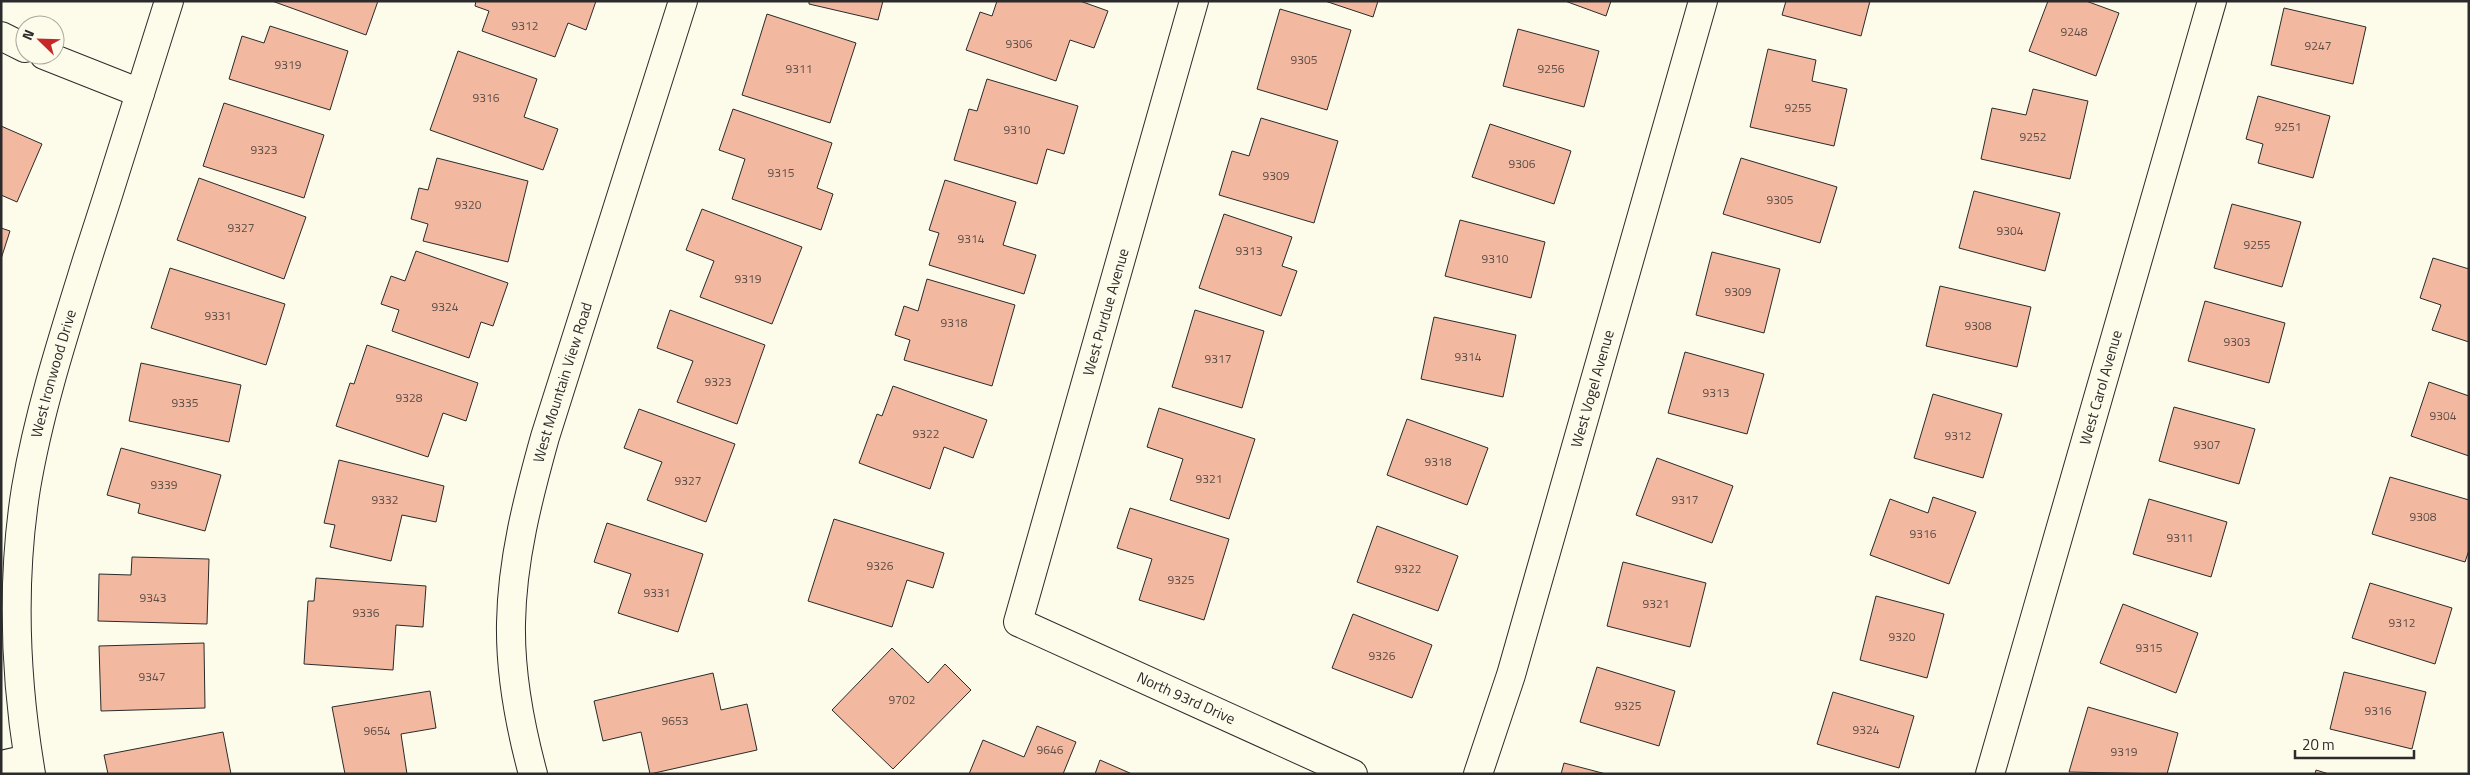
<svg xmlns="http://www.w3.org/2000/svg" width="2470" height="775" font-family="'Titillium Web',sans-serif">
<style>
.building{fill:#f2b8a0;stroke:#2b2b2b}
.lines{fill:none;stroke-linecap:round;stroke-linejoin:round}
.minor-casing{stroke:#2b2b2b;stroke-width:30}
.minor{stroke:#fdfbea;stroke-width:28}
.labels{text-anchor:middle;stroke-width:4;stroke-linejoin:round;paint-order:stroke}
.number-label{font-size:12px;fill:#5d4e48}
.street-label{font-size:15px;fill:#2b2b2b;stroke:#fdfbea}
</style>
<rect width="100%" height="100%" fill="#fdfbea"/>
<g class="building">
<polygon points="272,1 378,1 366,35"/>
<polygon points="476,1 596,1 586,30 568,23 555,57 482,31 489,11 475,6"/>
<polygon points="809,1 883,1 878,20 809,4"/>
<polygon points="997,1 1080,1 1108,11 1094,48 1070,40 1056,81 966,50 980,12 992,16"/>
<polygon points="1325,1 1378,1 1373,17"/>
<polygon points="1565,1 1611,1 1606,16"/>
<polygon points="1786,1 1870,1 1861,36 1782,15"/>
<polygon points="2048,1 2086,1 2119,13 2096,76 2029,51"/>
<polygon points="2284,8 2366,27 2353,84 2271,65"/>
<polygon points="1280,9 1351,30 1327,110 1257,89"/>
<polygon points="767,14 856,43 830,123 742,95"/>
<polygon points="270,26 348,51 330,110 229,79 242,36 264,43"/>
<polygon points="1518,29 1599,51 1584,107 1503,86"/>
<polygon points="1768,49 1816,60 1812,81 1847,89 1834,146 1750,127"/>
<polygon points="458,51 537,79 524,117 558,129 543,170 430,130"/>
<polygon points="987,79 1078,106 1064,154 1047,149 1037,184 954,160 969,109 977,111"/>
<polygon points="2033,89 2088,101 2070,179 1981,159 1992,108 2026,115"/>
<polygon points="2258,96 2330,116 2313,178 2258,163 2263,144 2246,139"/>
<polygon points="224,103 324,135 304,198 203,166"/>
<polygon points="733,109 832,143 817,188 833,194 821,230 732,199 745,159 719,150"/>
<polygon points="1261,118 1338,141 1314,223 1219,195 1232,151 1249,156"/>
<polygon points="1490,124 1571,151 1554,204 1472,177"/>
<polygon points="1,126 42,144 17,202 1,195"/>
<polygon points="437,158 528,181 508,262 423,241 428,224 411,219 419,188 428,190"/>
<polygon points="1741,158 1837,187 1820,243 1723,214"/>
<polygon points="199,178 306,217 284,279 177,240"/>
<polygon points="945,180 1016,202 1003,245 1036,255 1024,294 929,265 939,233 929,230"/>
<polygon points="1974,191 2060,213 2045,271 1959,248"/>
<polygon points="2232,204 2301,222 2282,287 2214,268"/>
<polygon points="702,209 802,247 772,324 700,297 714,261 686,250"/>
<polygon points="1224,214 1292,237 1282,266 1297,271 1281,316 1199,288"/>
<polygon points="1460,220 1545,242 1531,298 1445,276"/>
<polygon points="1,228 10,231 1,259"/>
<polygon points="416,251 508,283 493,326 481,322 469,358 392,331 399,310 381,304 391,276 405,281"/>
<polygon points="1712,252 1780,269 1764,333 1696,315"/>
<polygon points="2433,258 2469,269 2469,342 2432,330 2441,305 2420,298"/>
<polygon points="170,268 285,304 266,365 151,328"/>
<polygon points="927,279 1015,305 992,386 904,360 910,340 895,335 904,306 918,311"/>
<polygon points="1940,286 2031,307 2017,367 1926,346"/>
<polygon points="2205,301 2285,323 2269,383 2188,361"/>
<polygon points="670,310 765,345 737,424 677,402 693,361 657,348"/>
<polygon points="1195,310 1264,331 1242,408 1172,387"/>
<polygon points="1434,317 1516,335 1503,397 1421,379"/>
<polygon points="367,345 478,383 466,421 443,413 428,457 336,426 350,383 354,384"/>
<polygon points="1685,352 1764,374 1747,434 1668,413"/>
<polygon points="141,363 241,385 229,442 129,421"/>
<polygon points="2429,382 2469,396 2469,456 2411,436"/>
<polygon points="893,386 987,420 973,458 944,447 930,489 859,463 877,414 882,416"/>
<polygon points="1933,394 2002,414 1983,478 1914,458"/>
<polygon points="2174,407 2255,429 2239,484 2159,461"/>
<polygon points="1159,408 1255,439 1229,519 1170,500 1183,459 1147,447"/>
<polygon points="639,409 735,444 706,522 647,500 662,462 624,448"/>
<polygon points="1407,419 1488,448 1467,505 1387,475"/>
<polygon points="121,448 221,475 205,531 138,513 140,504 107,495"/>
<polygon points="1657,458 1733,486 1712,543 1636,515"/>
<polygon points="339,460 444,486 436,522 402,515 391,561 330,547 335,525 324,523"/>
<polygon points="2390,477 2469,500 2469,550 2465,562 2372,534"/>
<polygon points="1933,497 1976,512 1949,584 1870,555 1890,499 1928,513"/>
<polygon points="2149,499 2227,522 2211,577 2133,554"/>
<polygon points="1130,508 1229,539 1204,620 1139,600 1152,559 1117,548"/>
<polygon points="834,519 944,553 933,588 907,580 892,627 808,601"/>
<polygon points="607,523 703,554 678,632 618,613 631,574 594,562"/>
<polygon points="1377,526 1458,556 1438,611 1357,582"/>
<polygon points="132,557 209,559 207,624 98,621 99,574 131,575"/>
<polygon points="1623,562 1706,583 1690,647 1607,626"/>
<polygon points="316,578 426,586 423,627 396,625 393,670 304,664 308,601 314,601"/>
<polygon points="2370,583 2452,608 2435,664 2352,638"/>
<polygon points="1876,596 1944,614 1927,678 1860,660"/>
<polygon points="2123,604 2198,633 2176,693 2100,663"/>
<polygon points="1353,614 1432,645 1412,698 1332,668"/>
<polygon points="204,643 205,708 101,711 99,646"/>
<polygon points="892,648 928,683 945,664 971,690 893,769 832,710"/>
<polygon points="1597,667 1675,691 1659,746 1580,722"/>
<polygon points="2344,672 2426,692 2412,749 2330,729"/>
<polygon points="713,673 721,710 747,704 757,750 650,774 641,732 603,741 594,701"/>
<polygon points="430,691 436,728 401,734 407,774 345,774 332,707"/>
<polygon points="1833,692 1914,716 1899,768 1817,744"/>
<polygon points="2088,707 2178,733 2167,774 2069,772"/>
<polygon points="1037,726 1076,742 1063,774 969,774 983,740 1024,757"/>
<polygon points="223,732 231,774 108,774 104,755"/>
<polygon points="1100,760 1132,774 1095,774"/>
<polygon points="1564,763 1606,774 1561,774"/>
<polygon points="2316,770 2329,774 2315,774"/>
</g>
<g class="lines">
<g class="minor-casing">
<g id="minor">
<path id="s1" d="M1194 1 1018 622 1353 774"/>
<polyline points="1,36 25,48"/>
<polyline points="44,55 140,93"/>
<polyline points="1,765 28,759"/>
<path id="s2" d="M31 774C15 679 11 582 26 488 39 411 64 334 87 260 115 174 142 88 169 1"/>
<path id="s3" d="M533 774C520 726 510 674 511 623 512 560 528 498 545 437L683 1"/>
<path id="s4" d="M1478 774 1511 675 1703 1"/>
<path id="s5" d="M1990 774 2212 1"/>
</g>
</g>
<use href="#minor" class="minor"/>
</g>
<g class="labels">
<g class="number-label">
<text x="525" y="30">9312</text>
<text x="2074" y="36">9248</text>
<text x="1019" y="48">9306</text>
<text x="2318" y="50">9247</text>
<text x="1304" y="64">9305</text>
<text x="288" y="69">9319</text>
<text x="799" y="73">9311</text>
<text x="1551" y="73">9256</text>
<text x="486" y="102">9316</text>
<text x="1798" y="112">9255</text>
<text x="2288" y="131">9251</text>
<text x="1017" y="134">9310</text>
<text x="2033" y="141">9252</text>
<text x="264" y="154">9323</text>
<text x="1522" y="168">9306</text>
<text x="781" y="177">9315</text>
<text x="1276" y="180">9309</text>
<text x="1780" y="204">9305</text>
<text x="468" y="209">9320</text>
<text x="241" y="232">9327</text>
<text x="2010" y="235">9304</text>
<text x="971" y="243">9314</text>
<text x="2257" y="249">9255</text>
<text x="1249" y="255">9313</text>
<text x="1495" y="263">9310</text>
<text x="748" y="283">9319</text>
<text x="1738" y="296">9309</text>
<text x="445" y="311">9324</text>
<text x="218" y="320">9331</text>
<text x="954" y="327">9318</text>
<text x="1978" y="330">9308</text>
<text x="2237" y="346">9303</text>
<text x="1468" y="361">9314</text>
<text x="1218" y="363">9317</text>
<text x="718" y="386">9323</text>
<text x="1716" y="397">9313</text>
<text x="409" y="402">9328</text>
<text x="185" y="407">9335</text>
<text x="2443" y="420">9304</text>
<text x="926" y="438">9322</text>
<text x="1958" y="440">9312</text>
<text x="2207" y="449">9307</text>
<text x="1438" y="466">9318</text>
<text x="1209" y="483">9321</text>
<text x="688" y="485">9327</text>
<text x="164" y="489">9339</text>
<text x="385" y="504">9332</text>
<text x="1685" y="504">9317</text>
<text x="2423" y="521">9308</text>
<text x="1923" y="538">9316</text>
<text x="2180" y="542">9311</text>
<text x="880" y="570">9326</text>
<text x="1408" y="573">9322</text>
<text x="1181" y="584">9325</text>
<text x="657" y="597">9331</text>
<text x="153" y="602">9343</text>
<text x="1656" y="608">9321</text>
<text x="366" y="617">9336</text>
<text x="2402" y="627">9312</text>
<text x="1902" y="641">9320</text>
<text x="2149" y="652">9315</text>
<text x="1382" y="660">9326</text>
<text x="152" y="681">9347</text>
<text x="902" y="704">9702</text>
<text x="1628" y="710">9325</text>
<text x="2378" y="715">9316</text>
<text x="675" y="725">9653</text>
<text x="1866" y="734">9324</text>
<text x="377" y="735">9654</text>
<text x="1050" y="754">9646</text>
<text x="2124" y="756">9319</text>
</g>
<g class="street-label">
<text transform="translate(1106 312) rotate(-74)" y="5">West Purdue Avenue</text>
<text dy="5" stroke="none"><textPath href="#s2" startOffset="405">West Ironwood Drive</textPath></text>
<text dy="5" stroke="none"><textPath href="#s3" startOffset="400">West Mountain View Road</textPath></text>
<text dy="5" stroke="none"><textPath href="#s4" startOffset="402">West Vogel Avenue</textPath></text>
<text dy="5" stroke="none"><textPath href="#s5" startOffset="402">West Carol Avenue</textPath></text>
<text dy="5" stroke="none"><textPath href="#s1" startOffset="830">North 93rd Drive</textPath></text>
</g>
</g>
<rect width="2470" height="775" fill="none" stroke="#2b2b2b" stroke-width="5"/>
<g transform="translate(40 40) rotate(293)"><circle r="24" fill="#fdfbea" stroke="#a9a89e"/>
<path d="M0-4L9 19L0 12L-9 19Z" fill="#c62828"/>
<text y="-8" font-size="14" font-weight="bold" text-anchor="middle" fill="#2b2b2b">N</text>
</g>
<path d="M2295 750v8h119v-8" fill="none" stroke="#2b2b2b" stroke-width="2.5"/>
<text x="2302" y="750" font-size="15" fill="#2b2b2b" stroke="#fdfbea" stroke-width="4" paint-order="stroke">20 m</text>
</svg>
